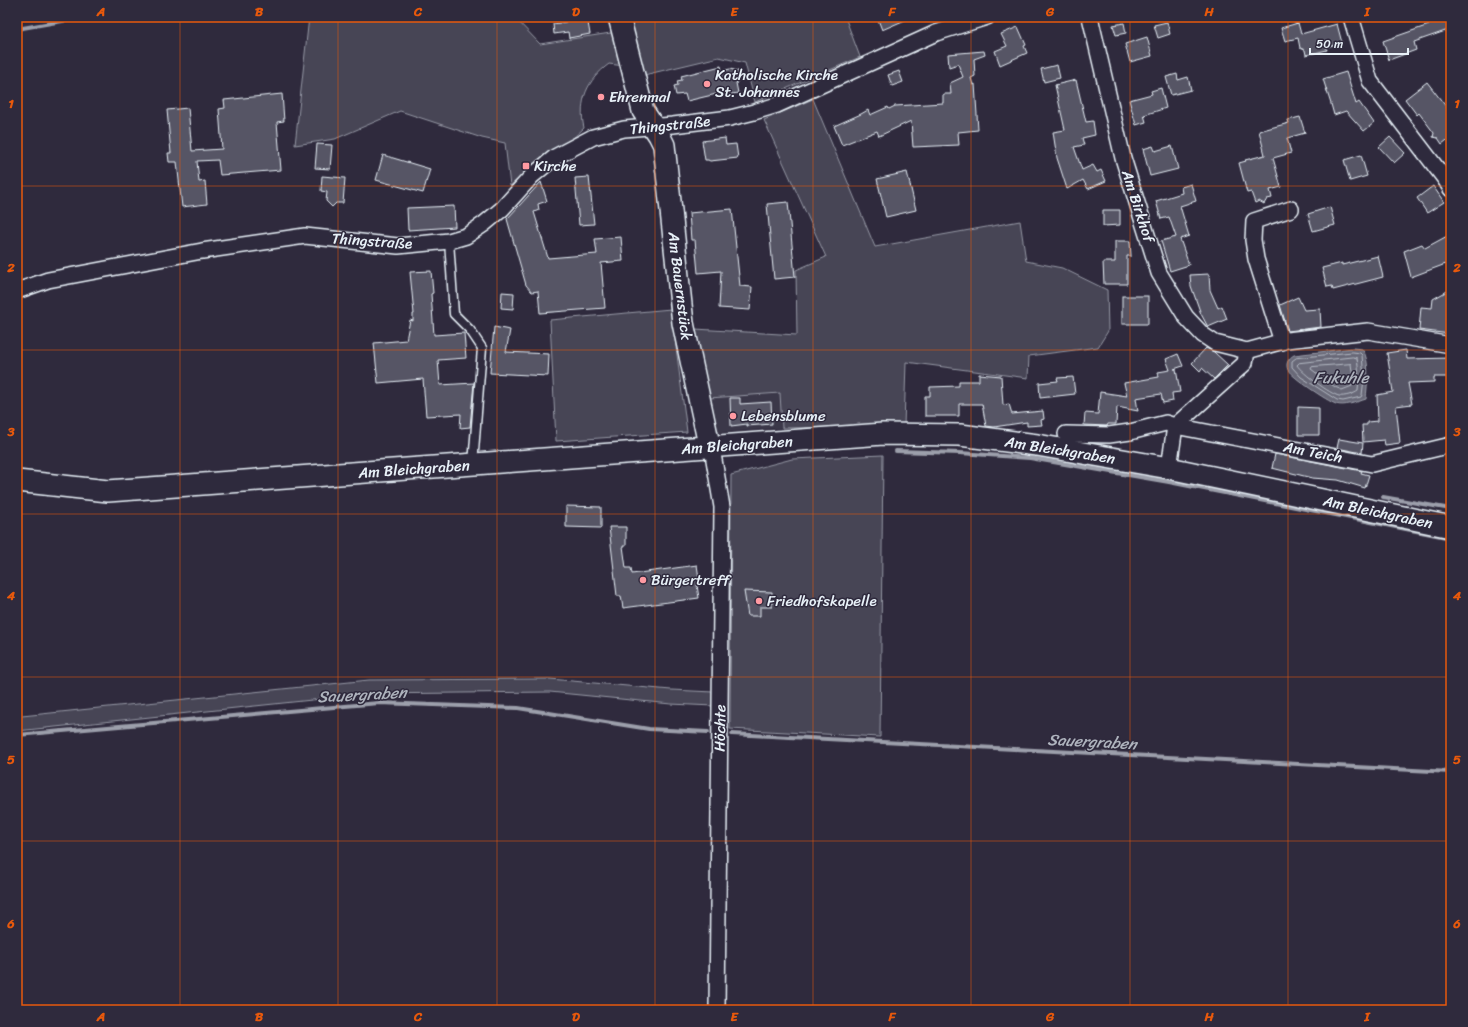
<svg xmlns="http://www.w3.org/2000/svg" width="1468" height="1027" font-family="Sriracha,sans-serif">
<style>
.built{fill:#3b3749}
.green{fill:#464455;stroke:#979aa6}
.water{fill:#696978;stroke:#9c9fab}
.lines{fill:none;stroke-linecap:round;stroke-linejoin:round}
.shore{stroke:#b5bbc5;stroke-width:1}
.stream{stroke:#9c9fab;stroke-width:4}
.building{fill:#575565;stroke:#e8f1f8}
.lane-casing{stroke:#e8f1f8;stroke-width:11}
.street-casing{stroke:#e8f1f8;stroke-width:18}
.secondary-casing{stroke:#e8f1f8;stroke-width:24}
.lane{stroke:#2f2a3d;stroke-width:8}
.street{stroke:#2f2a3d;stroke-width:15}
.secondary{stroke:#2f2a3d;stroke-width:21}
.grid{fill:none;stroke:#e8590c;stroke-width:1;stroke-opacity:0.55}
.poi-dot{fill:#ff9aa2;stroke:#2f2a3d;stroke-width:1.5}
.labels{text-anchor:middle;stroke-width:3;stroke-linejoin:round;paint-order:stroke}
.poi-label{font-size:15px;fill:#e8f1f8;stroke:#2f2a3d;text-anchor:start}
.street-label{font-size:15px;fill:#e8f1f8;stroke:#2f2a3d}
.water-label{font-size:16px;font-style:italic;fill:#afb4be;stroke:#2f2a3d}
.neatline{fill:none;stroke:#e8590c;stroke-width:1.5}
.grid-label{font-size:13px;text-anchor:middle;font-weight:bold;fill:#e8590c}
</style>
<rect width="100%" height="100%" fill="#2f2a3d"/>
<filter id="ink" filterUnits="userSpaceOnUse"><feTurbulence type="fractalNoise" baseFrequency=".025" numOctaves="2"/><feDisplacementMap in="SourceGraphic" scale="8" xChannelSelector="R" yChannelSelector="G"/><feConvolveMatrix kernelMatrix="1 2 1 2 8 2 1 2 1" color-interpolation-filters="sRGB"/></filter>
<g filter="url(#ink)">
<polygon class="built" points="780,393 782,428 718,433 709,398"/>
<g class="green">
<path d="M309 17H514L540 44 617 32 624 66 609 64C587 80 578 101 584 128 562 150 533 164 510 186L505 143 482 138 400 111 335 139 295 145Z"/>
<polygon points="629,17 845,17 860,57 755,102 745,63 719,57 644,75"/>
<polygon points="813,99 875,247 1020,221 1026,261 1062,268 1107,290 1108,331 1098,347 1029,356 1028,378 906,362 904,426 782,428 780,393 709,398 695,329 797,335 796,270 826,257 764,120"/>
<polygon points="671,309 687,432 556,441 550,320"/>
<polygon points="883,455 880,737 730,729 731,475 792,459"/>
<polygon points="550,679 671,690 713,692 713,706 671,704 550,692 369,694 17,731 17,717 22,716 369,680"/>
</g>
<path class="water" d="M1353 348 1362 349C1371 360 1367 385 1366 399 1357 402 1344 407 1336 404 1327 401 1292 377 1288 370 1285 363 1289 358 1294 355Z"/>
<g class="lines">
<g class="shore">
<polygon points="1353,352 1360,353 1362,355 1364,379 1362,395 1361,397 1343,401 1337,400 1301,377 1292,367 1292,361 1296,358"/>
<path d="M1353 357 1357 358C1359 369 1359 380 1358 391 1354 394 1344 397 1339 396 1330 394 1302 373 1297 365L1299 363Z"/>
<polygon points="1351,364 1353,378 1352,386 1342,390 1335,387 1311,369 1312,367"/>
</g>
<g class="stream">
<polyline points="17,29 85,17"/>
<polyline points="896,451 960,453 1030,458 1169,482 1451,538"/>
<polyline points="1383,497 1451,509"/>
<polyline points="732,734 1451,772"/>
<polyline points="17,735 379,703 518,708 649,729 708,732"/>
</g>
</g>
<g class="building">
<polygon points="566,17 587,17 590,34 569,38 568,32 554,34 553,24 566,22"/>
<polygon points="877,17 912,17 882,30"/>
<polygon points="1426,17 1451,17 1451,29 1414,42 1416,50 1389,60 1383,41 1429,25"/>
<polygon points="1167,22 1170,34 1158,38 1154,25"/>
<polygon points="1124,23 1126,33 1116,35 1113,25"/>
<polygon points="1298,23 1301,34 1337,24 1342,43 1326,47 1327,50 1306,55 1305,50 1300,48 1298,38 1285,41 1281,28"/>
<polygon points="1018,27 1026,45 1024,46 1027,53 1000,65 995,51 1007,46 1001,34"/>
<polygon points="1147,37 1152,56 1130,62 1125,44"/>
<polygon points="984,51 985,55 974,59 975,76 971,78 973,85 975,84 978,130 958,132 959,145 913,147 911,121 879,136 877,131 842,145 834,126 861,114 868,110 870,115 888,107 889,109 895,106 943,103 943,94 951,94 950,83 963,77 958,64 949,67 948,54"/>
<polygon points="1057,65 1060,78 1044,82 1041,69"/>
<polygon points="721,66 722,71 730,69 738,71 740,79 736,83 738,93 726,95 725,92 687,101 685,94 676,95 674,86 678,85 677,81 682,80 681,76"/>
<polygon points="899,71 903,82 892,86 888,75"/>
<polygon points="1346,72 1356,104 1359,102 1374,123 1364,131 1346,111 1334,115 1331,104 1323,79"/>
<polygon points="1177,74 1178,80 1188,77 1191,90 1171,95 1166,77"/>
<polygon points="1076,80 1086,122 1093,121 1095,135 1082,138 1084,145 1074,147 1082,170 1093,165 1097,172 1101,170 1106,181 1088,189 1083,180 1067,189 1057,158 1053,132 1065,130 1055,85"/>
<polygon points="1427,82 1451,113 1451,137 1442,144 1438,138 1433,137 1434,133 1419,113 1417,115 1405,99"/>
<polygon points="1161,88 1166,108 1144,115 1146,122 1136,125 1129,100 1152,94 1151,91"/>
<polygon points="282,94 284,121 277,122 281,170 220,175 218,160 197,161 199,182 205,181 207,204 182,207 177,162 169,162 168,153 171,153 167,110 188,108 192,151 222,149 219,109 225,108 224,100"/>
<polygon points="1300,117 1305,133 1287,138 1291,153 1273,158 1281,187 1270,190 1272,198 1267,199 1264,204 1259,201 1255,203 1251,192 1247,193 1239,163 1246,161 1245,160 1265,155 1259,131 1289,123 1288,120"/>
<polygon points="1390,137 1405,153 1394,163 1379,147"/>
<polygon points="725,138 726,145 736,144 738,158 710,161 708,160 705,160 702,141"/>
<polygon points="317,144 332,145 330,169 315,168"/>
<polygon points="1153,146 1155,151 1172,146 1178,169 1150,176 1143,149"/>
<polygon points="383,155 430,169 423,193 376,180"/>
<polygon points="1361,155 1367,176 1350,181 1344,160"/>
<polygon points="907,172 916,210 886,217 877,179"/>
<polygon points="322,176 345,178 343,203 336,203 332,207 326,201 327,192 321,191"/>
<polygon points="589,177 594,224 579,225 575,178"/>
<polygon points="541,182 547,201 538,204 539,210 534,212 548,258 597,254 595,239 621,237 623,261 601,263 605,308 540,313 538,291 532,292 526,285 507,219"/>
<polygon points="1191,184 1196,201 1180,206 1189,236 1180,239 1189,265 1170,271 1161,241 1176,237 1169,217 1161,219 1156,201 1182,193 1181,187"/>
<polygon points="1433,186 1444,202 1427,213 1417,198"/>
<polygon points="788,202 795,277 774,279 767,204"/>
<polygon points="454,206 455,227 408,230 407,208"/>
<polygon points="1330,207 1335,225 1313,231 1308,214"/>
<polygon points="732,209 740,286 752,287 750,310 719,308 721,271 698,273 695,240 691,240 689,213"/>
<polygon points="1103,210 1120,210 1120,225 1103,226"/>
<polygon points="1451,234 1451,262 1411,277 1404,251 1422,244 1425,248"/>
<polygon points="1115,241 1130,241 1131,256 1127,256 1127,284 1104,284 1103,262 1115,262"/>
<polygon points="1378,256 1383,277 1333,290 1332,286 1327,287 1322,268 1342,263 1342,265"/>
<polygon points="431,271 433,293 431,294 434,335 464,333 466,358 438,360 440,385 474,383 470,427 460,428 461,414 426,416 423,379 378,383 374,343 406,340 410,320 413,321 413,314 414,314 410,272"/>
<polygon points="1209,274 1210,290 1218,308 1222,306 1227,319 1208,327 1201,314 1191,286 1190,275"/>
<polygon points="1451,289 1450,334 1419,330 1421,307 1432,308 1433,299"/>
<polygon points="502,292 514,293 513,309 501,308"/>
<rect x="1122" y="296" width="26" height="28"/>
<polygon points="1298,297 1304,310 1320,309 1321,327 1288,331 1280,305"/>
<polygon points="494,327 510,330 506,352 549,354 548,376 490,373"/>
<polygon points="1206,348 1214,352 1228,365 1214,379 1202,368 1200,371 1192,363"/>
<polygon points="1406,350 1407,359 1451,358 1451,377 1434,377 1434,382 1408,383 1412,404 1396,406 1400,443 1385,445 1384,440 1363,442 1362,425 1367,425 1367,422 1378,421 1377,395 1393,392 1387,353"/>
<polygon points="1178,354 1183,366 1174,369 1176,369 1180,392 1172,393 1173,401 1163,403 1161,394 1136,398 1138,411 1117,407 1116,424 1108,424 1107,426 1084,425 1085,413 1098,414 1100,392 1127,396 1124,383 1159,377 1158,372 1170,370 1166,359"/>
<polygon points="979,374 1001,376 1003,405 1009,404 1012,414 1043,411 1044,419 1041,420 1042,425 1027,426 1027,422 994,427 986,426 982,404 959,404 959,416 925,416 925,396 930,396 930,387 959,386 959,381 979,381"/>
<polygon points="1073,377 1075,394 1040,398 1039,383 1058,381 1057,378"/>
<polygon points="730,398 740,398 740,404 771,402 772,424 747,426 747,424 731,426"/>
<polygon points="1298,407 1319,408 1319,435 1298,435"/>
<polygon points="1339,439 1363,443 1362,453 1337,448"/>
<polygon points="1275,454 1362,471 1361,473 1369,475 1365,488 1338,480 1312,478 1272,468"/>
<polygon points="566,506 601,507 601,528 566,527"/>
<polygon points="609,527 626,527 626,546 623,546 626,568 631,568 632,574 697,565 700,585 697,585 699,598 623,608 621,596 617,596"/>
<polygon points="744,591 772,592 772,607 760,607 760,616 748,616"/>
</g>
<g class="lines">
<g class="lane-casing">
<polyline id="lane" points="449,241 454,314 470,330 482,348 473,464"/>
</g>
<g class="street-casing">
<g id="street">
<polyline points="1090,17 1123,158 1159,273 1186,317 1203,335 1215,343 1247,351 1287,340 1368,331 1451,345"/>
<polyline points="1351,17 1370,81 1445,179 1451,189"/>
<polyline points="17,291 48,280 202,251 305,236 398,246 449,241 466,236 484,224 502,209 532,176 555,157 593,137 624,129 673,125 730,118 754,112 777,105 936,33 987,17"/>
<polyline points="1282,342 1256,259 1253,240 1254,221 1291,209"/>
<polyline points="1066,434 1109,435 1130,432 1166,423 1175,426 1372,464 1451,445"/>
<polyline points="711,447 713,454 722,507 717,1010"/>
<polyline points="1169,468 1175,426 1245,363 1247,351"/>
</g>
</g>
<g class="secondary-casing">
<g id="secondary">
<polyline points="619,17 643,111 659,135 664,145 683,323 708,440 711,447"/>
<polyline points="17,481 108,491 883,434 960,435 1037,445 1169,468 1451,527"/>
</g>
</g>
<use href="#lane" class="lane"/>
<use href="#street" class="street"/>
<use href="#secondary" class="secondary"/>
</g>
</g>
<path class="grid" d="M180 17V1010M338 17V1010M497 17V1010M655 17V1010M813 17V1010M971 17V1010M1130 17V1010M1288 17V1010M17 186H1451M17 350H1451M17 514H1451M17 677H1451M17 841H1451"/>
<g class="poi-dot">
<circle cx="707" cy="84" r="4"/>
<circle cx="601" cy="97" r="4"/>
<rect x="522" y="162" width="8" height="8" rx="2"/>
<circle cx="733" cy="416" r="4"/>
<circle cx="643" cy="580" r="4"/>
<circle cx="759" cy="601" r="4"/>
</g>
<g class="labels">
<g class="poi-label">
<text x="715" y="80">Katholische Kirche<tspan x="715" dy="17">St. Johannes</tspan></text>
<text x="609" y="102">Ehrenmal</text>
<text x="534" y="171">Kirche</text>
<text x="741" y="421">Lebensblume</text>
<text x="651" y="585">Bürgertreff</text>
<text x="767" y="606">Friedhofskapelle</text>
</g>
<g class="street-label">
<text transform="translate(670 125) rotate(-6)" y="5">Thingstraße</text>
<text transform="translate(1138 206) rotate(72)" y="5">Am Birkhof</text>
<text transform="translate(372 241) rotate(4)" y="5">Thingstraße</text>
<text transform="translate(680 286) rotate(83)" y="5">Am Bauernstück</text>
<text transform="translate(737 445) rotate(-4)" y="5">Am Bleichgraben</text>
<text transform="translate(1060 450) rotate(9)" y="5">Am Bleichgraben</text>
<text transform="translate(1313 452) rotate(11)" y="5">Am Teich</text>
<text transform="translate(414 469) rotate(-4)" y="5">Am Bleichgraben</text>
<text transform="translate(1378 512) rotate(12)" y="5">Am Bleichgraben</text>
<text transform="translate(720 728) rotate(-89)" y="5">Höchte</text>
</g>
<g class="water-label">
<text x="1341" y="383">Fukuhle</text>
<text transform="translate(362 694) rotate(-3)" y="6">Sauergraben</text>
<text transform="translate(1092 741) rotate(3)" y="6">Sauergraben</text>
</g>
</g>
<rect width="1468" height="1027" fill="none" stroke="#2f2a3d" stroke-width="44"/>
<path d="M1310 48v6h98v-6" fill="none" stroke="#e8f1f8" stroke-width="2"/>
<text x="1316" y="48" font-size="12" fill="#e8f1f8" stroke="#2f2a3d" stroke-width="3" paint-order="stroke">50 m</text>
<rect x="22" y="22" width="1424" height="983" class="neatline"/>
<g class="grid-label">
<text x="101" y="16">A</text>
<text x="259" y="16">B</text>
<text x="418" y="16">C</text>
<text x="576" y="16">D</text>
<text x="734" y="16">E</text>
<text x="892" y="16">F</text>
<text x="1050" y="16">G</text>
<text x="1209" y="16">H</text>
<text x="1367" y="16">I</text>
<text x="11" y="108">1</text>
<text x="1457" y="108">1</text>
<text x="11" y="272">2</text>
<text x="1457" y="272">2</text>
<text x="11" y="436">3</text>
<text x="1457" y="436">3</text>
<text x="11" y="600">4</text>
<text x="1457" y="600">4</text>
<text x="11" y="764">5</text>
<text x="1457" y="764">5</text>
<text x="11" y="928">6</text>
<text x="1457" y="928">6</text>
<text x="101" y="1021">A</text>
<text x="259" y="1021">B</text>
<text x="418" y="1021">C</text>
<text x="576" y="1021">D</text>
<text x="734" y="1021">E</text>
<text x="892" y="1021">F</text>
<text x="1050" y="1021">G</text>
<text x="1209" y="1021">H</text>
<text x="1367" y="1021">I</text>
</g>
</svg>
